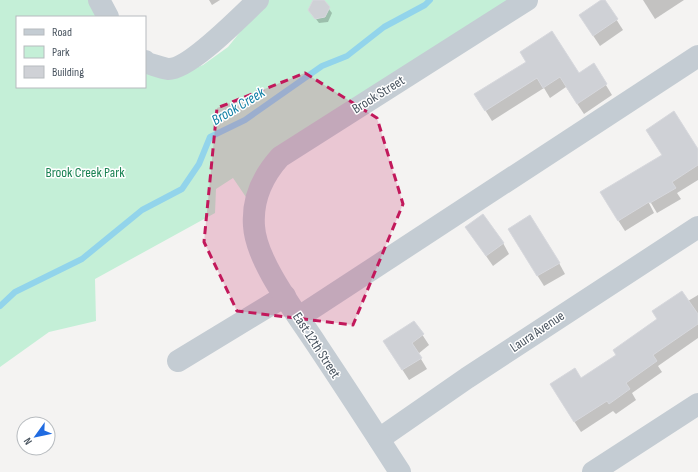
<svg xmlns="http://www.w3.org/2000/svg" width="698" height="472" font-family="'Sofia Sans Condensed',sans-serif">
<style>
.green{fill:#c4efd7}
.shadow{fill:#0003}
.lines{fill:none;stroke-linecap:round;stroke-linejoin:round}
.stream{stroke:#92d4eb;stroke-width:6}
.building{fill:#cfd1d6;stroke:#d7d8dd}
.minor{stroke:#c4ccd3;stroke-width:22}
.marked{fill:#c2185b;fill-opacity:0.2;stroke:#c2185b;stroke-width:3;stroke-dasharray:8 5;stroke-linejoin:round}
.labels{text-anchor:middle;stroke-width:3;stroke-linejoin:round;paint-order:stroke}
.street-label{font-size:14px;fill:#4a5560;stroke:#fff}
.park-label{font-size:14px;fill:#1a8253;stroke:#fff}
.water-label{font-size:15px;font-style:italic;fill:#107fa5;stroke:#fff}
</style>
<rect width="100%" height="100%" fill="#f4f3f2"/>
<polygon class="green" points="0,0 91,0 101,17 17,17 17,87 145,87 145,68 184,73 203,65 228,47 266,0 515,0 373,88 248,200 233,178 216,189 215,213 95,279 96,321 49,332 0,367"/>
<g class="shadow">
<polygon points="209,0 220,0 212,5"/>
<polygon points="319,0 322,0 332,13 328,22 319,23 313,15"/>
<polygon points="602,0 604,0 623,30 600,46 586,25"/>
<polygon points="643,0 684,0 655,19"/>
<polygon points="527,62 579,74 593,64 612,95 584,114 566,87 550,98 544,88 492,121 482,105"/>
<polygon points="698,151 698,180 677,193 681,199 657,213 648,198 647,199 654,213 625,231 607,203"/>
<polygon points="466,227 503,243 509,254 493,266"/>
<polygon points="515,240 559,263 565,274 544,286"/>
<polygon points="698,295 698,338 658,366 662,372 632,393 636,400 616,414 613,411 581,432 557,395 617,355 688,301"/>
<polygon points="414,322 429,345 418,354 427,369 409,380 391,352"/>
</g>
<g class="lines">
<polyline class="stream" points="0,306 15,292 82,259 142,210 182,189 199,164 210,137 245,120 322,66 347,56 384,27 425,5 430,0"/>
</g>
<g class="building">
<polygon points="313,0 324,0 330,7 325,17 315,19 308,10"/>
<polygon points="601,0 605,0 618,19 593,36 579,15"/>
<polygon points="552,31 579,73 594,63 607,84 577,104 560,77 543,88 537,78 485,111 474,94 526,62 520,52"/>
<polygon points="674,111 698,149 698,165 672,182 676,188 650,203 649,202 618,221 600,192 662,155 646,130"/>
<polygon points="483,214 504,243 486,256 465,227"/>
<polygon points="530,215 560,263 537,276 508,229"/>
<polygon points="682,291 698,314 698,324 653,355 657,361 626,383 630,389 609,404 607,401 574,422 550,384 575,368 581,378 616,355 613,350 657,319 652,311"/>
<polygon points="414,321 424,334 412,343 422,358 402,370 383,341"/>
</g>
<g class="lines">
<g class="minor">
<polyline points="99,0 108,17"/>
<path d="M145 61 147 63C154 65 162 68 168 69 189 70 242 15 258 0"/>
<polyline points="299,317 698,56"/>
<polyline points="178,361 285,296"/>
<polyline points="379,439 467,378 698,227"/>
<path d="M400 472C373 430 345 387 317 345 297 314 256 262 254 226 252 199 263 176 280 157L527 0"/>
<polyline points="593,472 698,404"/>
</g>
</g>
<path class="marked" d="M305 73 377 118 403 204 353 325 237 311 204 242 217 108Z"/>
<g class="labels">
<g class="street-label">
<text transform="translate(378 94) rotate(-32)" y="5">Brook Street</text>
<text transform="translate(537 331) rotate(-34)" y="5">Laura Avenue</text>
<text transform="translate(317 345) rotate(57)" y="5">East 12th Street</text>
</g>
<g class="park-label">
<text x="85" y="177">Brook Creek Park</text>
</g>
<g class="water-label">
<text transform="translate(238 106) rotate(-31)" y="5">Brook Creek</text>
</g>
</g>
<rect x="16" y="16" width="130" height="72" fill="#ffffff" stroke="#b7bbbf"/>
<rect x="24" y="29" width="20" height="6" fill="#c4ccd3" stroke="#b7bbbf"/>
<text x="52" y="36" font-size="12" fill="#4a5560">Road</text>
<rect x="24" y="46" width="20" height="12" fill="#c4efd7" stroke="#b7bbbf"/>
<text x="52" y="56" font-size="12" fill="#4a5560">Park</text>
<rect x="24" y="66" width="20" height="12" fill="#cfd1d6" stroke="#b7bbbf"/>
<text x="52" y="76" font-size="12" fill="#4a5560">Building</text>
<g transform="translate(36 436) rotate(237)"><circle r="19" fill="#ffffff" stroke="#b7bbbf"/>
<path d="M0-3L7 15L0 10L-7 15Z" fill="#206be1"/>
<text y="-6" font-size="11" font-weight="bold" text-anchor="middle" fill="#4a5560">N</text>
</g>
</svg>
